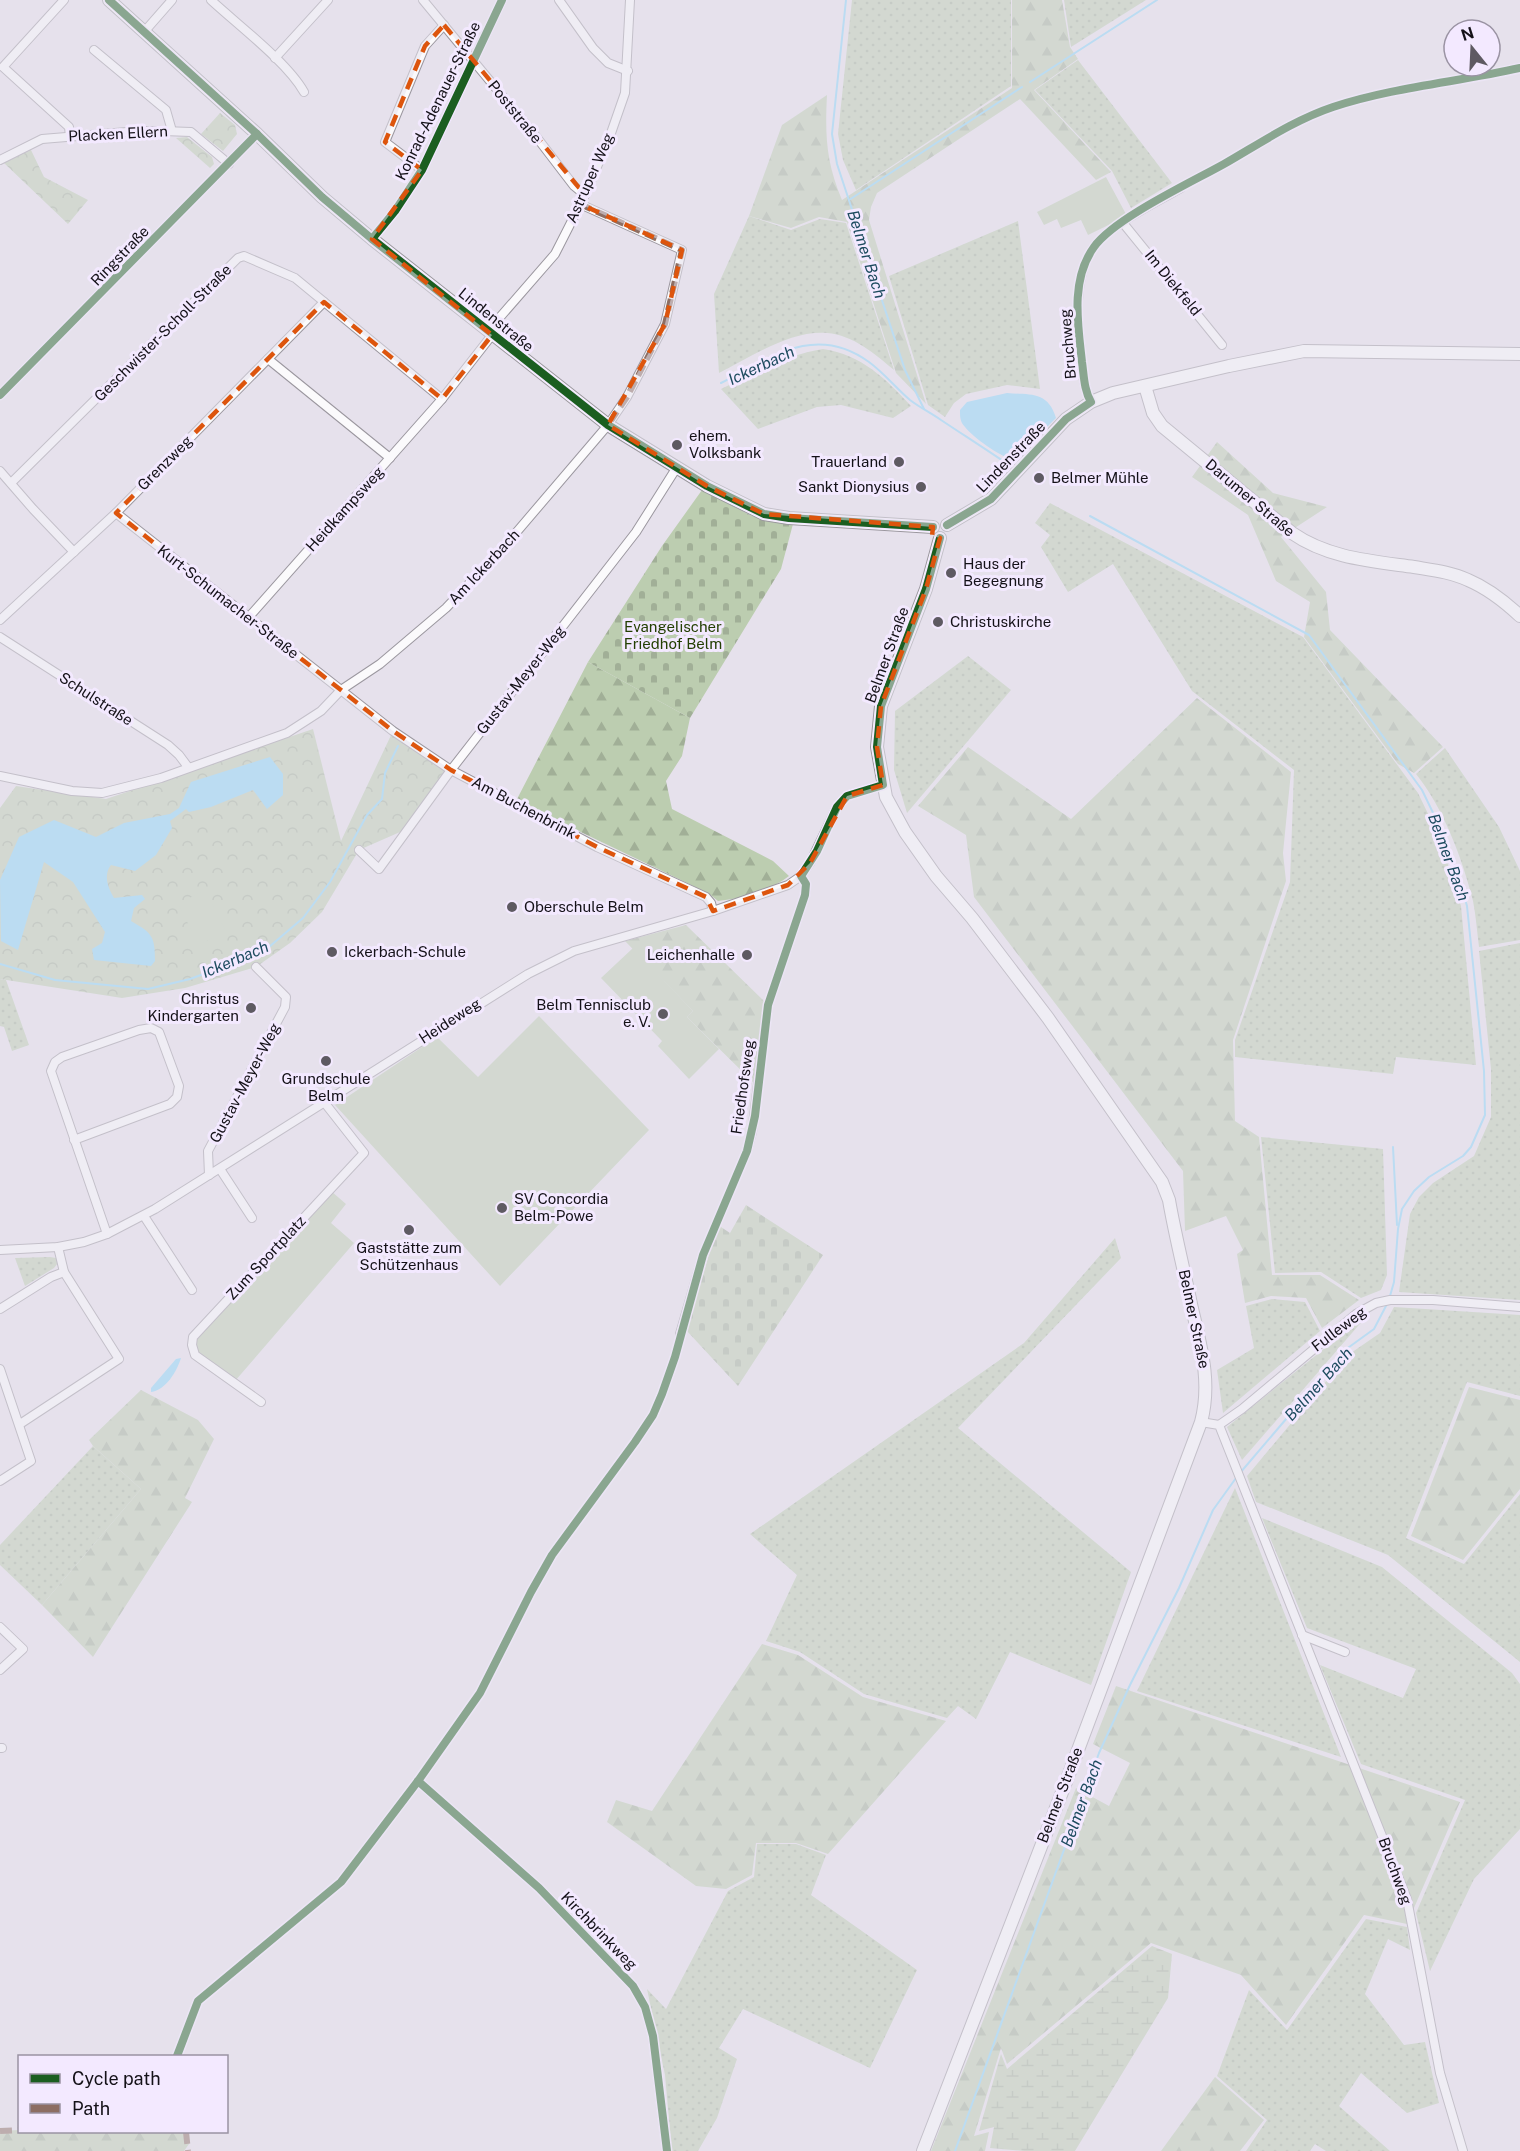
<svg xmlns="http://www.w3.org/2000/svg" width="1520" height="2151" font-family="'Public Sans',sans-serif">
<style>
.grass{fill:url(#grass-dots)}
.forest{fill:url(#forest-firs)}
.wetland{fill:url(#wetland-marsh)}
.cemetery{fill:url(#cemetery-stones)}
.park{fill:url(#park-crowns)}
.garden{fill:#bccdb0}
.water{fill:#88d4f9}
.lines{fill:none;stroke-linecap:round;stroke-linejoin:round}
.stream{stroke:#88d4f9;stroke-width:2}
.street-casing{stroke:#9b979f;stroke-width:10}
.secondary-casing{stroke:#9b979f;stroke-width:14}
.street{stroke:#fbfafc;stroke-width:8}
.secondary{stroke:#fbfafc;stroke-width:12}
.quiet{stroke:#8d6e63;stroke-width:6;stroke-dasharray:12 6;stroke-linecap:butt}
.cycleway-casing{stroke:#f3e9ff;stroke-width:11}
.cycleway{stroke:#1b5e20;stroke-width:8}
.marked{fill:none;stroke:#dd550d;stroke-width:4.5;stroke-dasharray:12 8;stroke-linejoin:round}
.poi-dot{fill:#5e5a62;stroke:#f3e9ff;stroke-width:2}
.labels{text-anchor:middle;stroke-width:6;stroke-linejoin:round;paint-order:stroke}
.street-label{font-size:15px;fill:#141118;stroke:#f3e9ff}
.poi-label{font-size:15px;fill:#141118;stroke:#f3e9ff;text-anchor:start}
.park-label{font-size:15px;fill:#233f02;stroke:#f3e9ff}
.water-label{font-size:16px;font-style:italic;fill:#1d4b5f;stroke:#f3e9ff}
</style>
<defs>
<pattern id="grass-dots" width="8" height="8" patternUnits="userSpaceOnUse" patternTransform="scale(1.5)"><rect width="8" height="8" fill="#bccdb0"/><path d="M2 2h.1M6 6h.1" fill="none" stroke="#a1af97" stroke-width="1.8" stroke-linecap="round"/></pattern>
<pattern id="forest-firs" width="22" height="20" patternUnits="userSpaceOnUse" patternTransform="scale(1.5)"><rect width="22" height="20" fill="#bccdb0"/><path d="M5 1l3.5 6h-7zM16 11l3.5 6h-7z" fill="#a1af97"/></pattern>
<pattern id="wetland-marsh" width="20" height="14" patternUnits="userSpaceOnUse" patternTransform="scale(1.5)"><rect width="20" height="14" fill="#bccdb0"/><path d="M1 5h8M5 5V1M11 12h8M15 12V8" fill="none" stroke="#a1af97"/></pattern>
<pattern id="cemetery-stones" width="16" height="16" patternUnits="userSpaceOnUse" patternTransform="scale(1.5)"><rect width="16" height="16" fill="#bccdb0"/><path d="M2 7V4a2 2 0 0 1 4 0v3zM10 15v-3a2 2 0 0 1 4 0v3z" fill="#a1af97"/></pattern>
<pattern id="park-crowns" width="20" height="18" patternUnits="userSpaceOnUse" patternTransform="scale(1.5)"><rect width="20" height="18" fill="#bccdb0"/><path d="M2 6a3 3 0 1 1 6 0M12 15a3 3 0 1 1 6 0" fill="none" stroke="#a1af97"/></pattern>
</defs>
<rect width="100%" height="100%" fill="#e6e1ec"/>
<g class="grass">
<polygon points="852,0 1011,0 1011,86 856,190 843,160 838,134"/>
<polygon points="1064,0 1146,0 1071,47"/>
<polygon points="1078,60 1172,183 1131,208 1112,171 1035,90"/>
<path d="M749 216 791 230 820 219 846 223 894 370C875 354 853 335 827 333 791 330 750 357 719 373L714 294Z"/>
<polygon points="1018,221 1040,389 1007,385 966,394 954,403 945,417 928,405 889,276"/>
<path d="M823 349C862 355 885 378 911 406L893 418 841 405 817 407 758 429 721 389C754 373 786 355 823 349Z"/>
<polygon points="1050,503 1303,637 1418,793 1432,822 1453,878 1461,906 1476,1065 1396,1057 1393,1074 1235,1057 1235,1040 1290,882 1294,770 1192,691 1113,564 1068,592 1041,547 1050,535 1035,523"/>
<polygon points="968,656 1011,690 907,813 894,770 895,711"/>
<path d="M1445 748 1499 827 1520 871V940L1479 947C1477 932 1476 916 1473 901 1463 860 1443 807 1416 774Z"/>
<polygon points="1520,943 1520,1300 1399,1292 1410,1214 1419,1197 1433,1183 1474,1156 1491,1117 1491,1069 1479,951"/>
<polygon points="0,979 6,980 29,1045 12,1051 4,1027 0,1026"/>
<polygon points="1261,1137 1383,1149 1387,1275 1381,1290 1361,1298 1321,1272 1275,1273"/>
<polygon points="1115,1238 1121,1258 958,1428 1131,1572 1091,1685 1010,1652 976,1719 958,1706 947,1718 864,1694 800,1652 766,1641 797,1575 750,1534 1024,1343"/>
<polygon points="50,1257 56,1258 58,1263 54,1268 25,1286 15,1258"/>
<polygon points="1272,1299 1305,1302 1320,1331 1223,1413 1217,1370 1254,1348 1246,1306"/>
<polygon points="1394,1307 1520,1315 1520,1396 1467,1382 1406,1538 1464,1564 1520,1494 1520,1662 1388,1555 1256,1502 1247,1476 1348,1355 1380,1333"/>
<polygon points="1371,1311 1242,1460 1227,1427"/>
<polygon points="93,1446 141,1489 42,1605 0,1565 0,1545"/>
<polygon points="1235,1488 1341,1757 1137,1691"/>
<polygon points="1262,1518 1382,1567 1512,1673 1520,1684 1520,1829 1474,1879 1430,1971 1416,1913 1465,1800 1361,1764 1320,1665 1403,1698 1416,1669 1307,1628"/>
<polygon points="757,1844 796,1844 826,1855 811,1895 917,1970 870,2068 743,2009 719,2048 737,2059 717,2118 698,2151 672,2151 665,2075 647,1989 666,2009 728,1891 754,1877"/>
<polygon points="1366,1919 1407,1927 1410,1950 1388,1939 1365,1994 1404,2045 1425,2042 1439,2103 1407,2113 1361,2073 1339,2106 1390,2151 1326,2151 1315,2144 1310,2151 1246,2151 1267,2120 1217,2076 1249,1990 1287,2030"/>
</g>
<g class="forest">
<path d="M1012 0H1062L1070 47 1078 59 1034 90 1111 172 1096 180 1020 99 877 193 871 207 869 220 926 404 896 373 847 222 819 217 791 228 749 216 782 125 827 95C825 136 826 162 842 200L1012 88Z"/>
<polygon points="1217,442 1273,493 1327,507 1281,537 1326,592 1330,630 1443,747 1414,773 1398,764 1304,637 1310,602 1276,581 1248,515 1192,477"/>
<path d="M588 662 690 718 682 756 666 781 672 809 773 861 789 876C771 890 741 899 718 901L708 893 516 801Z"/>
<polygon points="1197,698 1291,772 1283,853 1286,881 1233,1040 1235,1121 1259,1137 1272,1275 1320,1275 1359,1300 1322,1328 1306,1298 1271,1296 1245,1303 1237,1254 1243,1250 1226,1216 1185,1231 1183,1171 974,897 966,835 918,806 968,747 1071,819"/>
<polygon points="686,925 768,1005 759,1088 687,1017 693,1011 625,941"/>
<polygon points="1469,1387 1520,1400 1520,1489 1463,1560 1411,1536"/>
<polygon points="141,1390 198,1420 214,1439 185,1498 192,1502 93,1657 42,1605 141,1489 93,1446 89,1440"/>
<polygon points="762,1644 798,1655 863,1697 946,1721 828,1854 796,1843 756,1843 752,1875 726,1889 696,1886 607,1822 616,1800 652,1811"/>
<polygon points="1116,1686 1460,1802 1407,1924 1364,1915 1286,2025 1241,1975 1151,1943 1007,2064 1001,2048 974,2136 989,2132 985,2151 931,2151 1076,1788 1109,1806 1130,1763 1093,1744"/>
<polygon points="1215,2077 1264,2120 1240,2151 1161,2151"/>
<polygon points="19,2130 186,2132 189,2144 184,2151 0,2151 0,2131"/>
</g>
<polygon class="wetland" points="1152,1946 1172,1954 1168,1998 1075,2151 1025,2151 990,2148 994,2127 979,2131 1001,2054 1007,2069"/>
<g class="cemetery">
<polygon points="702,490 752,516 793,524 781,569 690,718 588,662 662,546"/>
<polygon points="746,1205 823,1255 738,1386 686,1330 718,1225 730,1233"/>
</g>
<g class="park">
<polygon points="220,113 235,125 237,134 223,151 201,134"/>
<polygon points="187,137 212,157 214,164 210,168 176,138"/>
<polygon points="31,150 44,177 88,200 68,224 4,163"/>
<polygon points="313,729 341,841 393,731 451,770 407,829 359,850 322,912 290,943 256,967 185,988 122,998 0,979 0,808 16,786 106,799"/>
</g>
<g class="garden">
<polygon points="1106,177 1127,216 1088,235 1081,220 1061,228 1057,219 1044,225 1037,212"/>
<polygon points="205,890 226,931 199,945 178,904"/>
<polygon points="633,948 693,1011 687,1017 719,1049 689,1079 658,1046 662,1041 601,978"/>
<polygon points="539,1016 649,1130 500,1286 335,1105 437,1037 478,1077"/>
<polygon points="331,1191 346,1204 331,1223 354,1243 235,1381 196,1352 194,1344 197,1335"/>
</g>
<g class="water">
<path d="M1007 393C1030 395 1048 391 1056 418L1019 455 1012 459C999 456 974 438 965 427 960 422 960 417 960 410L967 402Z"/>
<path d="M270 757 283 774V795L267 809 253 790 211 807 189 812 186 809 170 821 172 828 156 855 135 871 111 865C103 875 108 888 114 898L142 895 145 899 134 908 131 921C152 933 155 936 155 961L151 966 94 960 92 949 102 943 105 932 73 882 44 862 18 950 1 941 0 880 19 837 54 820 96 837 124 823 170 814 179 808 191 782Z"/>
<path d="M181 1358C177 1371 166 1390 151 1392V1388L176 1359Z"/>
</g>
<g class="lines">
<g class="stream">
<polyline points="846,0 832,134 837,164 905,370 924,409"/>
<polyline points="1030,82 1157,0"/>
<polyline points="849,200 1022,87"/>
<path d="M721 383C771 357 816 323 869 362 884 373 896 388 910 400 919 407 931 413 941 420 962 434 984 448 1006 463"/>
<polyline points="1090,516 1309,635 1422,790 1437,821 1459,878 1467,906 1484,1071 1485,1115 1471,1147 1463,1156 1429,1177 1414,1191 1402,1209 1398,1229 1394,1282 1390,1296"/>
<polyline points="0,964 55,980 148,989 190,979 242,960 269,947 303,918 330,882 367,815 382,799 385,773 398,746"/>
<polyline points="1393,1147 1397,1225"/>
<polyline points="1240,1473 1345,1350 1374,1329 1387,1304"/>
<polyline points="955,2151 1099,1753 1130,1685 1179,1588 1213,1510 1236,1478"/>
</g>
<g class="street-casing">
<g id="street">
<polyline points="64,0 3,67 69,127 70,137"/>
<path d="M211 0C238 25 287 62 304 92"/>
<polyline points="423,0 538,139 574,186 585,195"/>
<polyline points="559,0 593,48 608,63 628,71"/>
<polyline points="144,32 172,0"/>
<polyline points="94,50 166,110 172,131"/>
<polyline points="275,58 328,0"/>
<polyline points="0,160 42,139 139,131 163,131 191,132 229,164"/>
<polyline points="422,170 385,142 425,46 444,25"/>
<polyline points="1123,223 1222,345"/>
<polyline points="372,239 395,211 422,170 502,0"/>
<polyline points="488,331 555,254 585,195 610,136 625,93 630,0"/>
<polyline points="268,359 390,458"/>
<polyline points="0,395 257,134"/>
<path d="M1091 402C1082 385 1082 362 1080 343 1076 312 1075 275 1093 248 1109 225 1156 202 1181 188"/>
<polyline points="0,471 33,509 74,552"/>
<polyline points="11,483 238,258 244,256 295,278 442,399"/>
<polyline points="116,513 393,731 451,770 597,847 706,897 711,903 713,911"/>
<polyline points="248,618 442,399 492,335"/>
<polyline points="0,620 116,513 324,302"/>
<polyline points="0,637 168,745 179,755 188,767"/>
<polyline points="0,776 72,791 102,793 161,778 287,733 321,711 341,690 380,664 446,608 503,548 608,425 627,397 665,324 682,250 580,204"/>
<polyline points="359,850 379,869 451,770 636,532 677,467"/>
<polyline points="74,1140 170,1104 177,1097 179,1086 159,1032 151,1028 139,1030 62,1057 55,1062 51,1071 107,1234"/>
<polyline points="220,1169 252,1218"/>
<polyline points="209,1175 208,1151 285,1007 286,997 256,967"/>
<polyline points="144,1216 192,1290"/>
<polyline points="0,1250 58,1247 84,1242 107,1234 155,1209 528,974 574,951 713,911 788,885 801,876 810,863 837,807 847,796 883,785"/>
<polyline points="0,1309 51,1277 64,1272"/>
<polyline points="680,1334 703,1255 747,1151 752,1132 768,1005 805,895 806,884 801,876"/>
<polyline points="0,1369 31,1461 0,1481"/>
<polyline points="261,1402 195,1355 192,1345 193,1337 364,1153 324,1102"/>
<polyline points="1201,1422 1219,1425 1407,1899 1440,2073 1463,2151"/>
<polyline points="20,1424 119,1359 64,1272 58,1247"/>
<polyline points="1219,1425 1242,1409 1356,1314 1376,1303 1390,1300 1433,1300 1520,1307"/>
<polyline points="0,1627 23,1649 0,1670"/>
<polyline points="1302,1635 1345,1652"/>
<polyline points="0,1748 2,1748"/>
<polyline points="418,1781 539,1888 633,1986 645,2007 653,2036 667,2151"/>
</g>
</g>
<g class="secondary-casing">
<g id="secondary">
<polyline points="109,0 257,134 322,197 372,239 608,425 707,486 764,514 789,518 933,527"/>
<path d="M1145 386 1153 413 1162 426 1292 533C1328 558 1371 561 1414 567 1432 570 1451 572 1468 580 1487 588 1505 602 1520 616"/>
<polyline points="947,525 991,499 1066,419 1091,402 1113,393 1229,366 1304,351 1520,354"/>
<path d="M923 2151 1066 1782 1201 1422C1212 1381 1200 1344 1191 1304 1184 1270 1175 1235 1169 1200L1162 1182 1048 1018 972 918 936 876 905 832 886 797 877 747 881 706 926 589 940 538"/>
</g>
</g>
<use href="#street" class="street"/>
<use href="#secondary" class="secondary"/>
<g class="quiet">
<polyline points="580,204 682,250 665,324 627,397 608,425"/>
<polyline points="0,2131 20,2130"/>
<polyline points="186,2132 188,2151"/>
</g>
<g class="cycleway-casing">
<g id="cycleway">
<polyline points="109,0 257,134 322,197 372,239 608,425 707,486 764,514 789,518 933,527"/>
<polyline points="372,239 395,211 422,170 502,0"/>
<polyline points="0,395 257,134"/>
<path d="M947 525 991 499 1066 419 1091 402C1084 390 1084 376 1082 362 1078 325 1070 280 1094 247 1115 218 1190 183 1224 164 1259 144 1294 120 1333 107 1394 87 1458 82 1520 68"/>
<polyline points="418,1781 539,1888 633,1986 645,2007 653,2036 667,2151"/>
<polyline points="177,2056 198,2001 341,1882 418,1781 480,1693 531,1592 552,1555 635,1442 653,1415 662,1394 675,1357 703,1255 747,1151 755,1116 768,1005 805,895 806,884 801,876 817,851 837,807 847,796 883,785 877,747 881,706 926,589 940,538"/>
</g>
</g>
<use href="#cycleway" class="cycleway"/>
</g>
<path d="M0 0H1520V2151H0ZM444 25 585 195 580 204 682 250 665 324 608 425 707 486 764 514 933 527 932 536 940 538 926 589 881 706 877 747 883 785 847 796 810 863 788 885 713 911 706 897 597 847 451 770 393 731 116 513 324 302 442 399 492 335 372 239 422 170 385 142 425 46Z" fill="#e6e1ec" fill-opacity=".55" fill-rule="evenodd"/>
<path class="marked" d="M444 25 585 195 580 204 682 250 665 324 608 425 707 486 764 514 933 527 932 536 940 538 926 589 881 706 877 747 883 785 847 796 810 863 788 885 713 911 706 897 597 847 451 770 393 731 116 513 324 302 442 399 492 335 372 239 422 170 385 142 425 46Z"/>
<g class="poi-dot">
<circle cx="677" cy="445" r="6"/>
<circle cx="899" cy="462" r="6"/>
<circle cx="1039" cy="478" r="6"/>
<circle cx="921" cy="487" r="6"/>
<circle cx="951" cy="573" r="6"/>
<circle cx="938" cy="622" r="6"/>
<circle cx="512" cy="907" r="6"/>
<circle cx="332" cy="952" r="6"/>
<circle cx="747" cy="955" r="6"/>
<circle cx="251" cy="1008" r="6"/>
<circle cx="663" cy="1014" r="6"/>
<circle cx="326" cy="1061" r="6"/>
<circle cx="502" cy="1208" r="6"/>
<circle cx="409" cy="1230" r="6"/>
</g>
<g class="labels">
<g class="street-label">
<text transform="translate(438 101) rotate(-64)" y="5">Konrad-Adenauer-Straße</text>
<text transform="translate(515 112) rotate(51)" y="5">Poststraße</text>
<text transform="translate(118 134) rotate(-3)" y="5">Placken Ellern</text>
<text transform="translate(590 178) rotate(-66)" y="5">Astruper Weg</text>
<text transform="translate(120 256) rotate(-46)" y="5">Ringstraße</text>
<text transform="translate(1173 283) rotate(51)" y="5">Im Diekfeld</text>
<text transform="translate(496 320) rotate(39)" y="5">Lindenstraße</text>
<text transform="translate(163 333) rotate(-45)" y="5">Geschwister-Scholl-Straße</text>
<text transform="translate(1068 344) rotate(-95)" y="5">Bruchweg</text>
<text transform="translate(1011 457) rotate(-46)" y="5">Lindenstraße</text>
<text transform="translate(165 463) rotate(-45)" y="5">Grenzweg</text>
<text transform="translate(1250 498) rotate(40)" y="5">Darumer Straße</text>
<text transform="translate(345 509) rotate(-48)" y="5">Heidkampsweg</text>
<text transform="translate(484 567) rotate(-47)" y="5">Am Ickerbach</text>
<text transform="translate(228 602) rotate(38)" y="5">Kurt-Schumacher-Straße</text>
<text transform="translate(887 655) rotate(-70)" y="5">Belmer Straße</text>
<text transform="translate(521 680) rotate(-52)" y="5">Gustav-Meyer-Weg</text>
<text transform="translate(96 699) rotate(33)" y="5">Schulstraße</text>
<text transform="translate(524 808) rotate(28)" y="5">Am Buchenbrink</text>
<text transform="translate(450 1021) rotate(-33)" y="5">Heideweg</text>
<text transform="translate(245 1083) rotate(-62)" y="5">Gustav-Meyer-Weg</text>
<text transform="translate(743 1087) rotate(-82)" y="5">Friedhofsweg</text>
<text transform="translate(266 1258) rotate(-47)" y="5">Zum Sportplatz</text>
<text transform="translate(1194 1319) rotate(78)" y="5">Belmer Straße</text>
<text transform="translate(1339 1329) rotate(-37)" y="5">Fulleweg</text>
<text transform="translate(1060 1795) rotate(-69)" y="5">Belmer Straße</text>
<text transform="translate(1395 1871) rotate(70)" y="5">Bruchweg</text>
<text transform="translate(599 1931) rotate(46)" y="5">Kirchbrinkweg</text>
</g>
<g class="poi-label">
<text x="689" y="441">ehem.<tspan x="689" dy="17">Volksbank</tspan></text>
<text x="887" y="467" text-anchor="end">Trauerland</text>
<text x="1051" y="483">Belmer Mühle</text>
<text x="909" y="492" text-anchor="end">Sankt Dionysius</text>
<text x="963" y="569">Haus der<tspan x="963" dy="17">Begegnung</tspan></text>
<text x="950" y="627">Christuskirche</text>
<text x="524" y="912">Oberschule Belm</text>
<text x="344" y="957">Ickerbach-Schule</text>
<text x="735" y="960" text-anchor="end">Leichenhalle</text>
<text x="239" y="1004" text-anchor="end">Christus<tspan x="239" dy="17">Kindergarten</tspan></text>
<text x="651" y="1010" text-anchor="end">Belm Tennisclub<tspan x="651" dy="17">e. V.</tspan></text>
<text x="326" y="1084" text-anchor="middle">Grundschule<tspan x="326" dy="17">Belm</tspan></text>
<text x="514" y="1204">SV Concordia<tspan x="514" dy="17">Belm-Powe</tspan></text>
<text x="409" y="1253" text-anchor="middle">Gaststätte zum<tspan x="409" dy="17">Schützenhaus</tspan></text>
</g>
<g class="park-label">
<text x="673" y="632">Evangelischer<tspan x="673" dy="17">Friedhof Belm</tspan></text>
</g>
<g class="water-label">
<text transform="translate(867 254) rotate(72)" y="6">Belmer Bach</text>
<text transform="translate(761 365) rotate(-25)" y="6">Ickerbach</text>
<text transform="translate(1449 857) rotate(70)" y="6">Belmer Bach</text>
<text transform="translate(235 959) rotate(-23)" y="6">Ickerbach</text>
<text transform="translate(1318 1384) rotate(-48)" y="6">Belmer Bach</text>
<text transform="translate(1081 1803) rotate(-70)" y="6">Belmer Bach</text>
</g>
</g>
<rect x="18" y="2055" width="210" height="78" fill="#f3e9ff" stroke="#9a93a3" stroke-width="1.5"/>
<rect x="30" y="2074" width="30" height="9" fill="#1b5e20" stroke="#9a93a3" stroke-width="1.5"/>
<text x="72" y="2085" font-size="18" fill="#141118">Cycle path</text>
<rect x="30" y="2104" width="30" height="9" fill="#8d6e63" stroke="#9a93a3" stroke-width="1.5"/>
<text x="72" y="2115" font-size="18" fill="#141118">Path</text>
<g transform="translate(1472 48) rotate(342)"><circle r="28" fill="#f3e9ff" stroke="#9a93a3" stroke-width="1.5"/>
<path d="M0-4.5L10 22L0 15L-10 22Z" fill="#5e5a62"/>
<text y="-9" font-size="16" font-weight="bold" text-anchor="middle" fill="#141118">N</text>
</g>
</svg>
